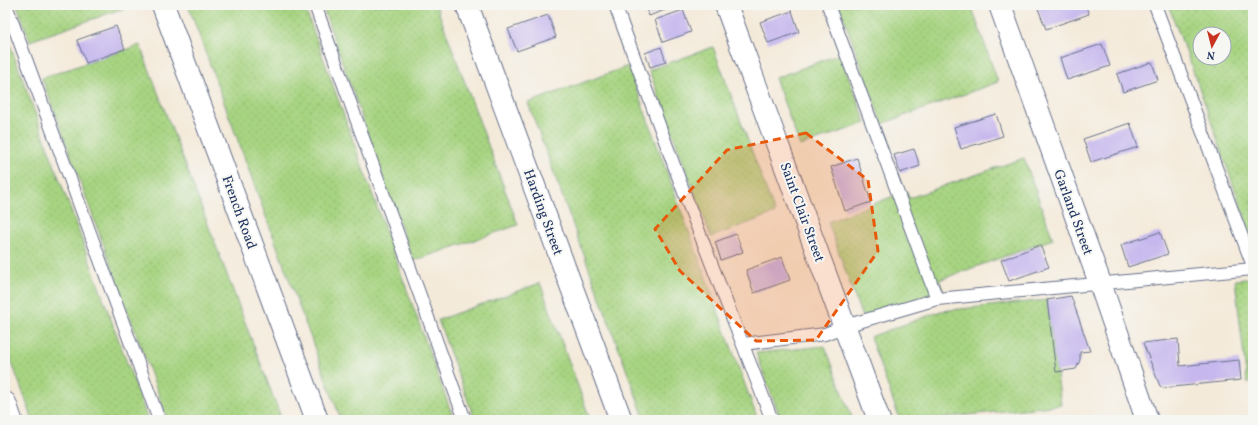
<svg xmlns="http://www.w3.org/2000/svg" width="1258" height="425" font-family="Vollkorn,serif">
<style>
.grass{fill:url(#grass-dots);stroke:#618270;fill-rule:evenodd}
.building{fill:#c6b8ee}
.lines{fill:none;stroke-linecap:round;stroke-linejoin:round}
.lane-casing{stroke:#677089;stroke-width:14}
.street-casing{stroke:#677089;stroke-width:24}
.secondary-casing{stroke:#677089;stroke-width:24}
.lane{stroke:#fff;stroke-width:12}
.street{stroke:#fff;stroke-width:22}
.secondary{stroke:#fff;stroke-width:22}
.marked{fill:#e8590c;fill-opacity:0.2;stroke:#e8590c;stroke-width:3;stroke-dasharray:8 5;stroke-linejoin:round}
.labels{text-anchor:middle;stroke-width:4;stroke-linejoin:round;paint-order:stroke}
.street-label{font-size:14px;fill:#1b2f5e;stroke:#f6f6f2}
</style>
<defs>
<pattern id="grass-dots" width="8" height="8" patternUnits="userSpaceOnUse"><rect width="8" height="8" fill="#a7d481"/><path d="M2 2h.1M6 6h.1" fill="none" stroke="#8fb672" stroke-width="1.8" stroke-linecap="round"/></pattern>
</defs>
<rect width="100%" height="100%" fill="#f6f6f2"/>
<filter id="ink" filterUnits="userSpaceOnUse"><feTurbulence type="fractalNoise" baseFrequency=".025" numOctaves="2"/><feDisplacementMap in="SourceGraphic" scale="8" xChannelSelector="R" yChannelSelector="G"/><feConvolveMatrix kernelMatrix="1 2 1 2 8 2 1 2 1" color-interpolation-filters="sRGB"/></filter>
<filter id="wash" filterUnits="userSpaceOnUse"><feTurbulence type="fractalNoise" baseFrequency=".012" numOctaves="4" result="noise"/><feDisplacementMap in="SourceGraphic" scale="16" xChannelSelector="R" yChannelSelector="G"/><feGaussianBlur stdDeviation="0.9" result="paint"/><feColorMatrix in="noise" values="0 0 0 0 0 0 0 0 0 0 0 0 0 0 0 0 0 1.4 0 .05"/><feComposite in="paint" operator="in"/></filter>
<g filter="url(#wash)">
<rect width="100%" height="100%" fill="#f4eada"/>
<g class="grass">
<polygon points="17,5 130,5 130,6 30,41"/>
<polygon points="188,5 304,5 454,420 341,420"/>
<polygon points="322,5 436,5 518,225 413,261"/>
<polygon points="839,5 971,5 998,82 882,124"/>
<path d="M1168 5H1253V241L1190 62ZM1200 34H1224V58H1200Z"/>
<polygon points="5,31 148,420 33,420 5,344"/>
<polygon points="140,45 282,420 168,420 42,78"/>
<polygon points="713,47 775,213 711,237 649,70"/>
<polygon points="840,54 866,123 800,146 775,78"/>
<polygon points="628,66 758,420 645,420 528,103"/>
<polygon points="1024,158 1053,239 939,280 944,293 863,320 828,222 906,191 909,198"/>
<polygon points="1253,278 1253,382 1247,383 1235,280"/>
<polygon points="540,283 589,416 579,420 475,420 438,320"/>
<polygon points="1047,300 1061,405 921,420 900,420 870,337 941,311"/>
<polygon points="825,346 853,420 781,420 756,353"/>
</g>
<g id="blocks">
<g class="building">
<polygon points="646,5 678,5 649,16"/>
<polygon points="1039,5 1085,5 1089,14 1046,29 1037,6"/>
<polygon points="683,10 691,32 663,42 655,20"/>
<polygon points="792,11 799,32 768,43 760,22"/>
<polygon points="548,15 556,37 517,51 508,29"/>
<polygon points="116,26 125,49 86,63 77,40"/>
<polygon points="1102,44 1110,66 1067,80 1060,58"/>
<polygon points="661,47 666,62 650,67 645,53"/>
<polygon points="1152,62 1158,80 1123,92 1117,74"/>
<polygon points="996,114 1003,136 961,149 954,127"/>
<polygon points="1130,123 1138,147 1091,162 1083,139"/>
<polygon points="914,149 920,166 900,173 894,155"/>
<polygon points="857,158 871,202 845,211 831,167"/>
<polygon points="1160,232 1168,254 1128,267 1121,245"/>
<polygon points="736,234 743,252 721,260 715,242"/>
<polygon points="1040,245 1049,267 1009,281 1001,260"/>
<polygon points="782,257 790,280 754,293 746,270"/>
<polygon points="1071,296 1090,351 1080,352 1080,360 1076,369 1056,372 1047,300"/>
<polygon points="1178,339 1180,366 1239,360 1241,380 1163,388 1160,386 1143,343"/>
</g>
</g>
</g>
<g filter="url(#ink)">
<use href="#blocks" fill-opacity="0" stroke="#677089" stroke-width="1"/>
<g class="lines">
<g class="lane-casing">
<g id="lane">
<polyline points="6,5 159,420"/>
<polyline points="315,5 465,420"/>
<polyline points="615,5 686,198 772,420"/>
<polyline points="828,5 937,299"/>
<polyline points="1155,5 1253,266"/>
<polyline points="743,344 825,334 845,326 937,299 1253,269"/>
</g>
</g>
<g class="street-casing">
<g id="street">
<polyline points="467,5 621,420"/>
<polyline points="726,5 879,420"/>
<polyline points="1000,5 1100,283 1147,420"/>
<polyline points="5,403 11,420"/>
</g>
</g>
<g class="secondary-casing">
<polyline id="secondary" points="163,5 317,420"/>
</g>
<use href="#lane" class="lane"/>
<use href="#street" class="street"/>
<use href="#secondary" class="secondary"/>
</g>
</g>
<path class="marked" d="M806 133 868 180 878 251 816 340 756 341 680 271 655 229 727 150Z"/>
<g class="labels">
<g class="street-label">
<text transform="translate(240 212) rotate(70)" y="5">French Road</text>
<text transform="translate(544 212) rotate(70)" y="5">Harding Street</text>
<text transform="translate(803 212) rotate(70)" y="5">Saint Clair Street</text>
<text transform="translate(1074 212) rotate(70)" y="5">Garland Street</text>
</g>
</g>
<rect width="1258" height="425" fill="none" stroke="#f6f6f2" stroke-width="20"/>
<g transform="translate(1212 46) rotate(187)"><circle r="19" fill="#f6f6f2" stroke="#9ea6b7"/>
<path d="M0-3L7 15L0 10L-7 15Z" fill="#c8321e"/>
<text y="-6" font-size="11" font-weight="bold" text-anchor="middle" fill="#1b2f5e">N</text>
</g>
</svg>
